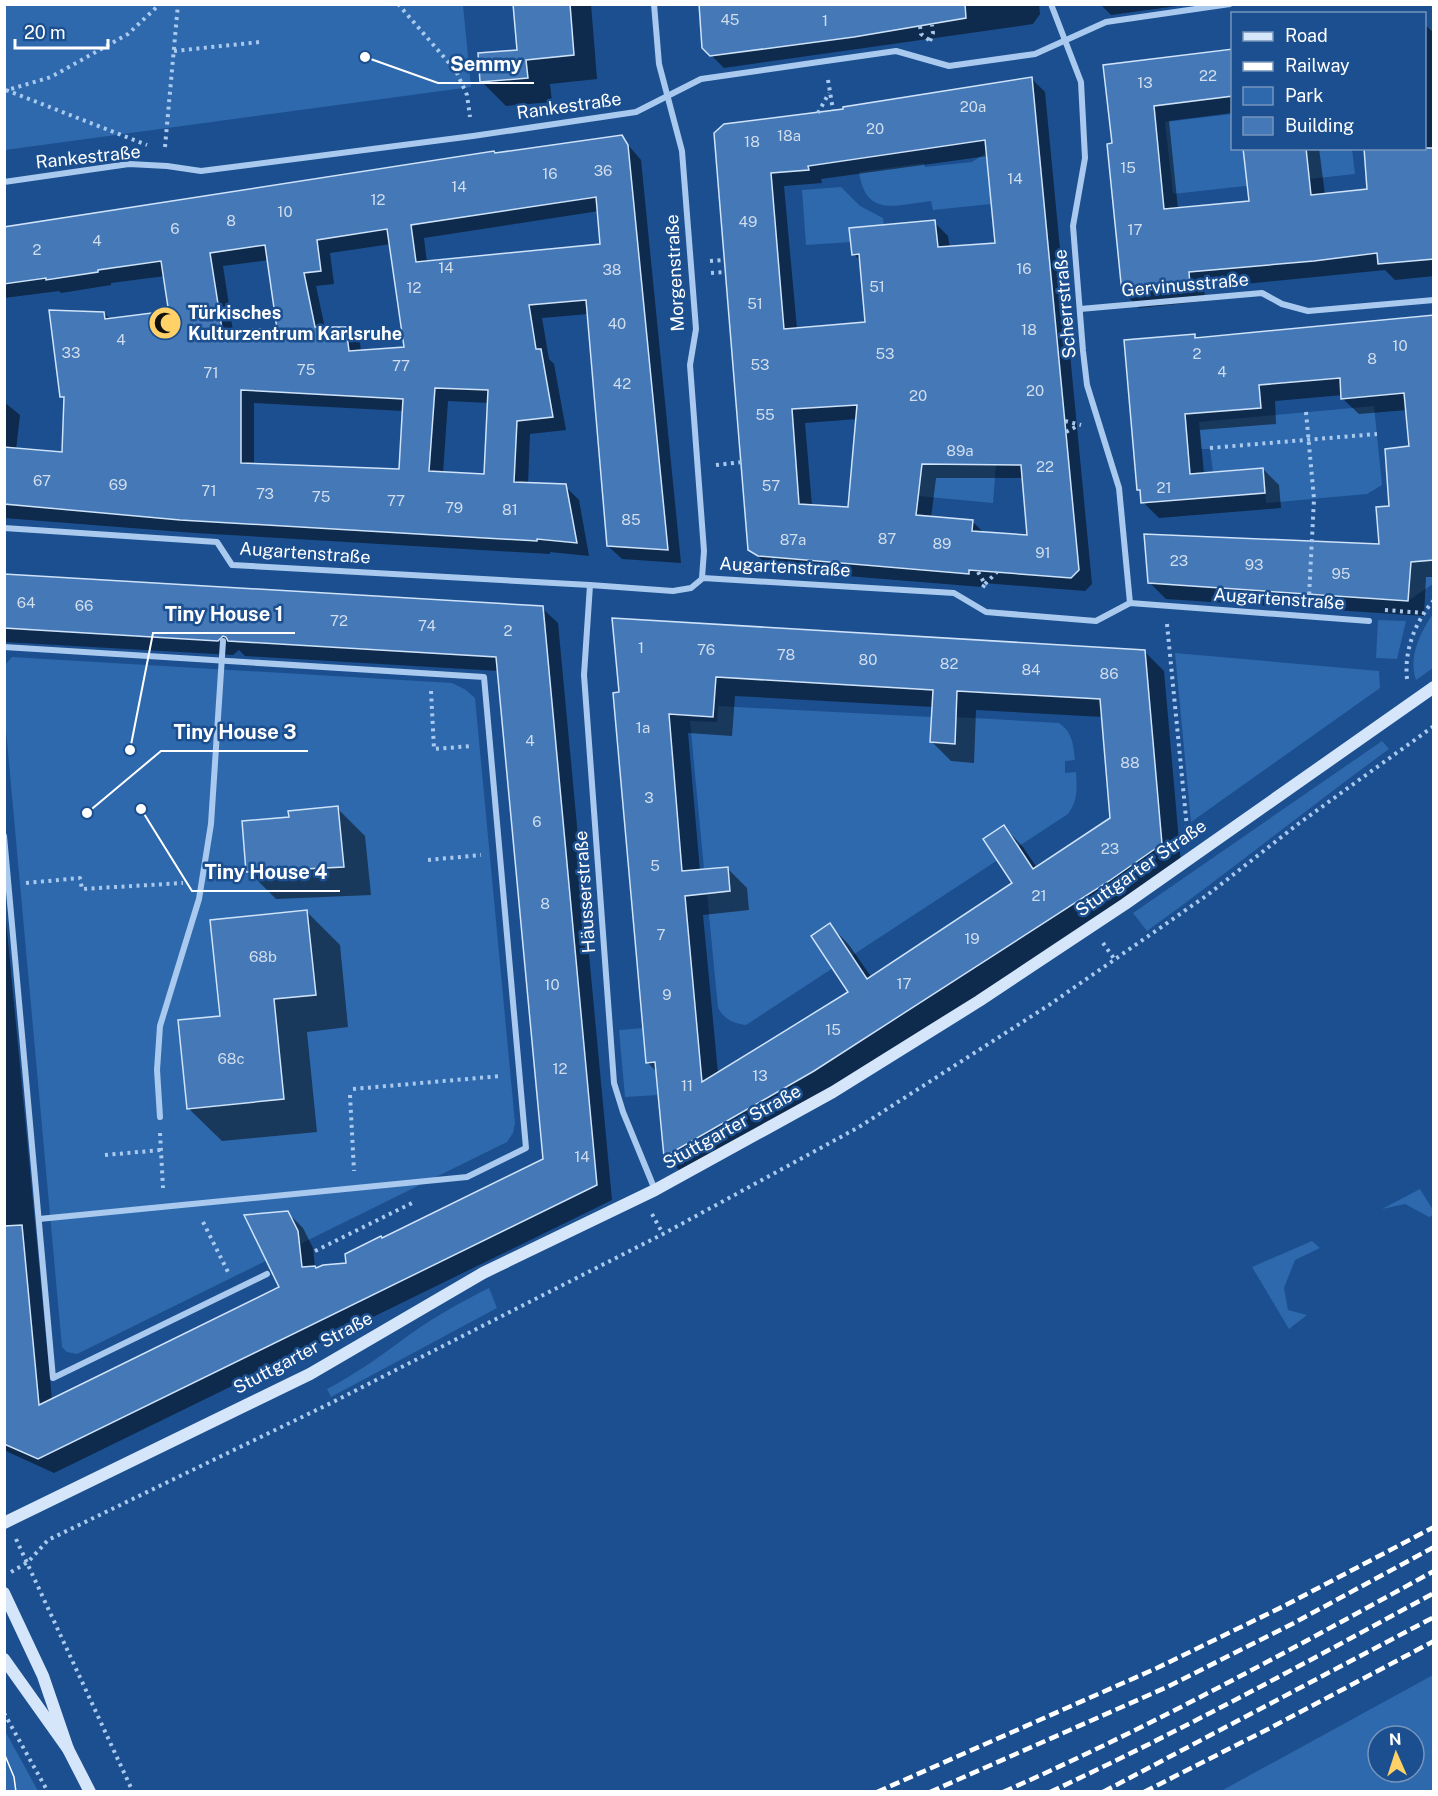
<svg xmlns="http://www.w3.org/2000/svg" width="1438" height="1796" font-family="'Public Sans',sans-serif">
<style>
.green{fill:#2e69ad;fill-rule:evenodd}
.shadow{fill:#0007;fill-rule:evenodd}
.building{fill:#4478b7;stroke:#cfe3fa;stroke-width:1.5;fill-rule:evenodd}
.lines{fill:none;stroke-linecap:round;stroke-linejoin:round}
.path{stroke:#a9c9ee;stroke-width:4;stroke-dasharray:3 4.5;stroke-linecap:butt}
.minor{stroke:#a9c9ee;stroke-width:6}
.secondary{stroke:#d6e6fa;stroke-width:12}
.tram{stroke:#fff;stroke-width:1.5}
.rail{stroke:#fff;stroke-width:4.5;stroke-dasharray:10 4.5;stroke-linecap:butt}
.labels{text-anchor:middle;stroke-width:5;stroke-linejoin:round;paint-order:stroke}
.number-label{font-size:15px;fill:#d0dded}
.street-label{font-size:18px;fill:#fff;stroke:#1b4f8f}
.poi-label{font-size:18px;font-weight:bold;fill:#fff;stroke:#1b4f8f;text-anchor:start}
.leader{fill:none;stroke:#fff;stroke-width:2}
.callout-dot{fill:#fff;stroke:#1b4f8f;stroke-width:2}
.callout-label{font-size:20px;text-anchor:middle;font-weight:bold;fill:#fff;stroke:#1b4f8f;stroke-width:5;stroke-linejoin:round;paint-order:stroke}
</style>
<rect width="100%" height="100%" fill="#1b4f8f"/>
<g class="green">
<polygon points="4,5 463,5 471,87 5,150"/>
<polygon points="1232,114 1232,148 1243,149 1244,157 1305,150 1306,149 1352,149 1355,174 1173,194 1165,122"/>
<path d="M986 153 991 204 933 210 931 201C895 205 866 218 859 172L924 163 925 167 972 162Z"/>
<polygon points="841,187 860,206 883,218 884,225 851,242 806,245 802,190"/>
<polygon points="1374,406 1382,485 1367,494 1266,503 1263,468 1213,472 1210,449 1201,449 1199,422"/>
<polygon points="922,464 996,465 993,503 918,496"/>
<polygon points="1433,560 1433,584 1408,601 1411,562"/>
<path d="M1433 614V668L1416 680C1408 657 1420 633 1433 614Z"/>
<polygon points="1378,620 1406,621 1397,659 1376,658"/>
<polygon points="1175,653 1379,671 1380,688 1191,822"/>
<polygon points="12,657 452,683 466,690 475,698 515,1123 513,1133 507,1142 77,1354 67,1352 62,1347 5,719 4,666"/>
<path d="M718 706 931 717 930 742 954 744 956 717 1059 723C1073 733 1073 744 1075 760L1065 761V773L1076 772C1077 789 1078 800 1068 814L746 1025C733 1023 725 1020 718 1008L707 894 730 891 728 867 704 869 690 721 717 722Z"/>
<path d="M1382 741 1389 749C1307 809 1229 872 1147 931L1133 913Z"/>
<polygon points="643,1028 646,1063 655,1062 658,1095 625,1097 619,1030"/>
<polygon points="1420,1189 1433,1210 1433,1215 1429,1217 1405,1204 1382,1209"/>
<polygon points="1312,1241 1320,1248 1295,1260 1284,1288 1288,1310 1307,1315 1289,1329 1252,1267"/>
<path d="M489 1288 497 1308 331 1397 327 1389C356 1374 382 1355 409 1335 434 1317 461 1302 489 1288Z"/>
<path d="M1433 1675V1791H1221ZM1378 1736H1414V1772H1378Z"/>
<polygon points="4,1729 38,1791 5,1791"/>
</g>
<g class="shadow">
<polygon points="515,4 591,4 597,79 550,84 552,102 506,106 482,82 519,51"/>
<polygon points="700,4 1039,4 1040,14 1033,24 724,68 711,55"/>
<polygon points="1100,4 1177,4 1177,6 1111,15"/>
<polygon points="1424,24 1434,33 1434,276 1395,280 1385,270 1204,288 1205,301 1139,308 1123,292 1114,144 1104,67 1232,50 1232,113 1169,121 1178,209 1250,202 1244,148 1319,148 1325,195 1369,190 1424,148"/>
<path d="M1031 78 1045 92 1092 584 1085 591 983 583 982 587 773 570 750 549 715 134ZM988 156 997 244 950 248 948 236 934 222 854 254 861 262 867 323 797 329 784 186 822 183 821 179ZM857 419 850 508 812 506 805 423ZM936 478H1023L1028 537 985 534 973 522 931 518Z"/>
<path d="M621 137 641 160 681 563 622 559 608 546 588 314 542 318 549 359 554 364 566 430 530 434 528 484 565 486 579 500 589 556 550 552V554L195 533 4 518V402L20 415 16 450 64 453 65 400 62 396 104 313 111 320 171 316 165 276 111 283V285L61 293 59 291 4 298V228ZM599 211 602 246 427 263 424 238ZM391 244 406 348 361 352 360 342 346 328H325L316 286 334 284 330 253ZM269 260 279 331H233L223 266ZM448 401 489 403 485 476 443 473ZM254 403 404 411 400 471 254 465Z"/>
<polygon points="1434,317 1434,577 1426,577 1424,616 1166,599 1150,583 1381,546 1410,448 1407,410 1359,414 1343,399 1343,395 1275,401 1276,424 1200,430 1204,474 1263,469 1279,485 1281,508 1159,518 1143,502 1142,493 1138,489 1194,336 1197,339"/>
<polygon points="4,576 542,608 558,623 612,1200 54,1473 8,1452 4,1449 4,899 52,1400 281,1287 287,1212 303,1228 313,1248 315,1267 317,1269 348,1264 383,1240 544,1160 499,671 245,656 239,650 233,655 4,642"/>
<path d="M613 620 1145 652 1164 671 1181 864 834 1090 685 1176 666 1157 657 1072 647 1062 621 693ZM735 696 933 707 932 742 951 761 974 763 976 710 1103 717 1112 818 1037 868 1023 847 1004 827 1014 884 872 978 849 945 830 925 850 993 718 1073 703 915 749 910 747 888 727 868 700 871 688 733 732 736Z"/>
<polygon points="337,808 365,836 371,895 276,899 248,871 291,818"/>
<polygon points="307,912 340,945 348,1027 307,1032 317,1132 222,1141 188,1108 221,1017"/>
</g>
<g class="building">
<polygon points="513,4 570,4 574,55 526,60 528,78 480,82 478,53 517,50"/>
<polygon points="699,4 965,4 966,18 854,37 710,56 702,48"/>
<polygon points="1233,49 1233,96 1154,106 1164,209 1249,201 1243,148 1306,148 1311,195 1367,189 1364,148 1434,148 1434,259 1378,264 1377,253 1314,261 1189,272 1190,285 1122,293 1107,144 1112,143 1103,65"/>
<path d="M1032 77 1079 570 1071 578 969 570V574L758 556 748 550 714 133 724 124 843 109V107ZM985 140 995 243 938 247 935 220 849 228 852 255 859 254 865 322 784 329 771 173 809 170 808 166ZM857 405 848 507 799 504 792 409ZM922 464 1021 465 1027 535 972 531 973 520 916 515Z"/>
<path d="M622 135 628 145 668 550 607 546 586 300 529 305 536 349H541L553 417 517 421 514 482 566 484 577 543 537 539V541L180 520 4 504V447L62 452 64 397H60L49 310 104 312 105 319 152 313 169 314 161 261 98 270V272L46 280V278L4 284V227L494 151 495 153ZM596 197 600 244 416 262 411 225ZM387 229 404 347 349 351 346 327H315L304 273 321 271 317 240ZM265 245 277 329H222L210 253ZM435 388 488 390 484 474 429 471ZM241 390 403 399 399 469 241 463Z"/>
<polygon points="1434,315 1434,560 1411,562 1408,601 1148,583 1144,534 1379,544 1376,507 1389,506 1385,449 1409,446 1404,393 1341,399 1340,378 1259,385 1261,408 1185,414 1190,474 1263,468 1265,493 1141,503 1140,490 1137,490 1124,340 1195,334 1195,338"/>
<polygon points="4,574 543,606 597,1185 38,1459 4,1444 4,1226 22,1225 39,1405 279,1287 244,1215 288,1211 298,1231 302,1267 315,1266 316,1268 323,1265 346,1263 345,1254 381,1236 382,1238 543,1159 496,657 228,641 226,637 223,636 218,641 4,628"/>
<path d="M612 618 1145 650 1162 844 1109 881 814 1071 664 1157 655 1062 646 1063 613 693 619 692ZM716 677 933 690 930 742 955 744 957 691 1100 699 1110 818 1033 869 1004 825 983 839 1012 883 867 979 830 923 811 936 848 992 702 1082 685 896 730 891 728 867 682 871 669 714 713 717Z"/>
<polygon points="338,806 344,867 246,872 242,821 289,817 288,811"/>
<polygon points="307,910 316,995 274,999 284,1099 187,1109 178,1020 220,1016 210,920"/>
</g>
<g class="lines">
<g class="path">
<polyline points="398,4 456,71 467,95 470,117"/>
<polyline points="920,26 921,34 929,40"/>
<polyline points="930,41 933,33 932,25"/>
<polyline points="174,51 260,42"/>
<polyline points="828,80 833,110"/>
<polyline points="6,90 147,145"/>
<polyline points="4,91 51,77 128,34 160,4"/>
<polyline points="818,113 829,93"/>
<polyline points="165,147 178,4"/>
<polyline points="710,261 724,260"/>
<polyline points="711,273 725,272"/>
<polyline points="1306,412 1314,499 1309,597"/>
<polyline points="1065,421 1081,425"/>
<polyline points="1066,432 1079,425"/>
<polyline points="1210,448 1377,434"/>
<polyline points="716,465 742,462"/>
<polyline points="978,572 985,584 981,590"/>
<polyline points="985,584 997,572"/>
<polyline points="1385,610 1423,613"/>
<polyline points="1167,624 1187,828 1191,833"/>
<path d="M1407 679C1404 650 1415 622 1434 600"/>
<polyline points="431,691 434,749 471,746"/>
<polyline points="428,860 481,855"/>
<polyline points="26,883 80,878 82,889 183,883"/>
<polyline points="1103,943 1115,960"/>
<polyline points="353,1089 501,1076"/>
<polyline points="350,1095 354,1171"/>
<polyline points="160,1133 163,1188"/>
<polyline points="105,1155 161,1150"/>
<polyline points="652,1214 663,1234"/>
<polyline points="203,1222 228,1272"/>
<polyline points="315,1251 414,1202"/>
<polyline points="16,1539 133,1792"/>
<polyline points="11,1572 28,1562 48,1540 333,1402 663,1234 859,1127 1049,1005 1206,896 1298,824 1434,726"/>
<polyline points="4,1713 48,1792"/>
</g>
<g class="minor">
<polyline points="654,4 659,64 682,151 696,329 690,365 704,551 702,578"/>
<polyline points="1051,4 1081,82 1085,158 1073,226 1083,351 1087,385 1119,488 1130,603"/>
<polyline points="4,182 129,164 167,166 201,171 473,136 636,112 701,79 812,63 896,51 949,66 1035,54 1106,22 1230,4"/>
<polyline points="1080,309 1262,293 1282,304 1308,311 1434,300"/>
<polyline points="4,528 217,542 232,565 590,585 673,591 691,588 703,578 954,593 986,612 1096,621 1130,603 1369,621"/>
<polyline points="590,585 584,675 614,1083 623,1112 655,1190"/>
<polyline points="4,647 484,677 526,1148 467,1177 39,1219"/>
<polyline points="4,836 53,1378 267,1274"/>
<polyline points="160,1117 157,1070 160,1026 199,899 211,824 223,641"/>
</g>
<g class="secondary">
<polyline points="4,1523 310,1374 483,1273 655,1190 833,1092 979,1001 1125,904 1434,687"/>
<polyline points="4,1593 43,1676 68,1749"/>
<polyline points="4,1659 68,1749 90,1792"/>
</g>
<polyline class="tram" points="4,1753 14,1777 16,1792"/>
<g class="rail">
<polyline points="877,1792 1157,1668 1284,1606 1434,1527"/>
<polyline points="930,1792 1167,1687 1292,1624 1434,1547"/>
<path d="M1003 1792C1151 1727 1292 1649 1434 1571"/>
<path d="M1050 1792C1181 1731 1307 1662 1434 1593"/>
<polyline points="1103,1792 1434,1617"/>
<polyline points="1144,1792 1272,1727 1434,1641"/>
</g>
</g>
<defs>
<g id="mosque-disc" transform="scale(1.725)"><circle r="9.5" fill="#ffd166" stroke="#1b4f8f"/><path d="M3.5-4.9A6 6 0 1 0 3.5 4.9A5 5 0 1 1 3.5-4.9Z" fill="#111"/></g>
</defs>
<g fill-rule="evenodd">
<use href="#mosque-disc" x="165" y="323"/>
</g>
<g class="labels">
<g class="number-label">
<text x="730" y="25">45</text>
<text x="825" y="26">1</text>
<text x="1208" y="81">22</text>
<text x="1145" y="88">13</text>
<text x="973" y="112">20a</text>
<text x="875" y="134">20</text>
<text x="789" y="141">18a</text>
<text x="752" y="147">18</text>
<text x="1128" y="173">15</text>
<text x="603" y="176">36</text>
<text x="550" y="179">16</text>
<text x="1015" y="184">14</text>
<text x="459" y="192">14</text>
<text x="378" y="205">12</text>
<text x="285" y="217">10</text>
<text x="231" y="226">8</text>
<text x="748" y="227">49</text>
<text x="175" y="234">6</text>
<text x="1135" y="235">17</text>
<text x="97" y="246">4</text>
<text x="37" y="255">2</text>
<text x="446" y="273">14</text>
<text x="1024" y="274">16</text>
<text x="612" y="275">38</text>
<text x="877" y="292">51</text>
<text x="414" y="293">12</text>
<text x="755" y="309">51</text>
<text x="617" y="329">40</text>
<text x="1029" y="335">18</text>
<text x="121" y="345">4</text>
<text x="1400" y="351">10</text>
<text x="71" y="358">33</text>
<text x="885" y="359">53</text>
<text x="1197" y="359">2</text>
<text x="1372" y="364">8</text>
<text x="760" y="370">53</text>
<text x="401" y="371">77</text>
<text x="306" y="375">75</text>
<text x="1222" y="377">4</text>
<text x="211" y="378">71</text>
<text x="622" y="389">42</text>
<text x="1035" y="396">20</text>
<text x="918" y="401">20</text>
<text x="765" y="420">55</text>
<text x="960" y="456">89a</text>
<text x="1045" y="472">22</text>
<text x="42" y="486">67</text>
<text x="118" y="490">69</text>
<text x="771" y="491">57</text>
<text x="1164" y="493">21</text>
<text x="209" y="496">71</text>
<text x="265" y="499">73</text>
<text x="321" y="502">75</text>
<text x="396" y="506">77</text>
<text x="454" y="513">79</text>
<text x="510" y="515">81</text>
<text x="631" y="525">85</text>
<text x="887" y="544">87</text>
<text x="793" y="545">87a</text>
<text x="942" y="549">89</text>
<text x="1043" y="558">91</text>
<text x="1179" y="566">23</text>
<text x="1254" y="570">93</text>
<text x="1341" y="579">95</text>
<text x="26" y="608">64</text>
<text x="84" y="611">66</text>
<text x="339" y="626">72</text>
<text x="427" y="631">74</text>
<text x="508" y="636">2</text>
<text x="641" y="653">1</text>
<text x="706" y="655">76</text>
<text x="786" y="660">78</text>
<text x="868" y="665">80</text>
<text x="949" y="669">82</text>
<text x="1031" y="675">84</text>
<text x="1109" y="679">86</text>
<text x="643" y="733">1a</text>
<text x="530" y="746">4</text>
<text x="1130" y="768">88</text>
<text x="649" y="803">3</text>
<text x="537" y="827">6</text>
<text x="1110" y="854">23</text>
<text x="655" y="871">5</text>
<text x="1039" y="901">21</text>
<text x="545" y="909">8</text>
<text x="661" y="940">7</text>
<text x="972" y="944">19</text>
<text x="263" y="962">68b</text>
<text x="904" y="989">17</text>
<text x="552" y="990">10</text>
<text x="667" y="1000">9</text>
<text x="833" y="1035">15</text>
<text x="231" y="1064">68c</text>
<text x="560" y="1074">12</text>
<text x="760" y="1081">13</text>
<text x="687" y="1091">11</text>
<text x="582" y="1162">14</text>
</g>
<g class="street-label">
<text transform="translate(569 106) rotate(-8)" y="6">Rankestraße</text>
<text transform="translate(88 157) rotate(-6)" y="6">Rankestraße</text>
<text transform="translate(675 273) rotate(-93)" y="6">Morgenstraße</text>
<text transform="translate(1185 285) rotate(-5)" y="6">Gervinusstraße</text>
<text transform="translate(1065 304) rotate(-95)" y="6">Scherrstraße</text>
<text transform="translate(305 553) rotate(4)" y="6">Augartenstraße</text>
<text transform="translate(785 567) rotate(3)" y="6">Augartenstraße</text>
<text transform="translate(1279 599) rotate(4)" y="6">Augartenstraße</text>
<text transform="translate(1141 868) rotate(-35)" y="6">Stuttgarter Straße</text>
<text transform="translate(585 892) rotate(-94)" y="6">Häusserstraße</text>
<text transform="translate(732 1127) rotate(-29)" y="6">Stuttgarter Straße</text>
<text transform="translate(303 1353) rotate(-28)" y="6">Stuttgarter Straße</text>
</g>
<g class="poi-label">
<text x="188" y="319">Türkisches<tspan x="188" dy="21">Kulturzentrum Karlsruhe</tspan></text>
</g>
</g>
<path class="leader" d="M365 57L438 83H534M130 750L153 633H295M87 813L161 751H308M141 809L192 891H340"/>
<g class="callout-dot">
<circle cx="365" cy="57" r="6"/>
<circle cx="130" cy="750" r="6"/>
<circle cx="87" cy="813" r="6"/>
<circle cx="141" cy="809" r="6"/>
</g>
<g class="callout-label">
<text x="486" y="71">Semmy</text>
<text x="224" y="621">Tiny House 1</text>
<text x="235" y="739">Tiny House 3</text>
<text x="266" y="879">Tiny House 4</text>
</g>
<rect width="1438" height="1796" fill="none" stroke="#ffffff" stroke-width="12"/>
<rect x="1231" y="12" width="195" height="138" fill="#1b4f8f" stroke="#7695bc" stroke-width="1.5"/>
<rect x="1243" y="32" width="30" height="9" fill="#d6e6fa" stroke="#7695bc" stroke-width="1.5"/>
<text x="1285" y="42" font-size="18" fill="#ffffff">Road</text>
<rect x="1243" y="62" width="30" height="9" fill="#ffffff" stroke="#7695bc" stroke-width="1.5"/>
<text x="1285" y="72" font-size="18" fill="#ffffff">Railway</text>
<rect x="1243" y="87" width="30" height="18" fill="#2e69ad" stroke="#7695bc" stroke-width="1.5"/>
<text x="1285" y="102" font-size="18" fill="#ffffff">Park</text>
<rect x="1243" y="117" width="30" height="18" fill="#4478b7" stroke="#7695bc" stroke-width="1.5"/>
<text x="1285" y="132" font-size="18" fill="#ffffff">Building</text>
<g transform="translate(1396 1754) rotate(357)"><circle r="28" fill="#1b4f8f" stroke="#7695bc" stroke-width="1.5"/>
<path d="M0-4.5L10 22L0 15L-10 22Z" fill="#ffd166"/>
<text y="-9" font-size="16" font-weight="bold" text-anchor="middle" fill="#ffffff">N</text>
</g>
<path d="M15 39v9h93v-9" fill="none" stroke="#ffffff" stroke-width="3"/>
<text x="24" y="39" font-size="18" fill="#ffffff" stroke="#1b4f8f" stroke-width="4.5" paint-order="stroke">20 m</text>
</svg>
